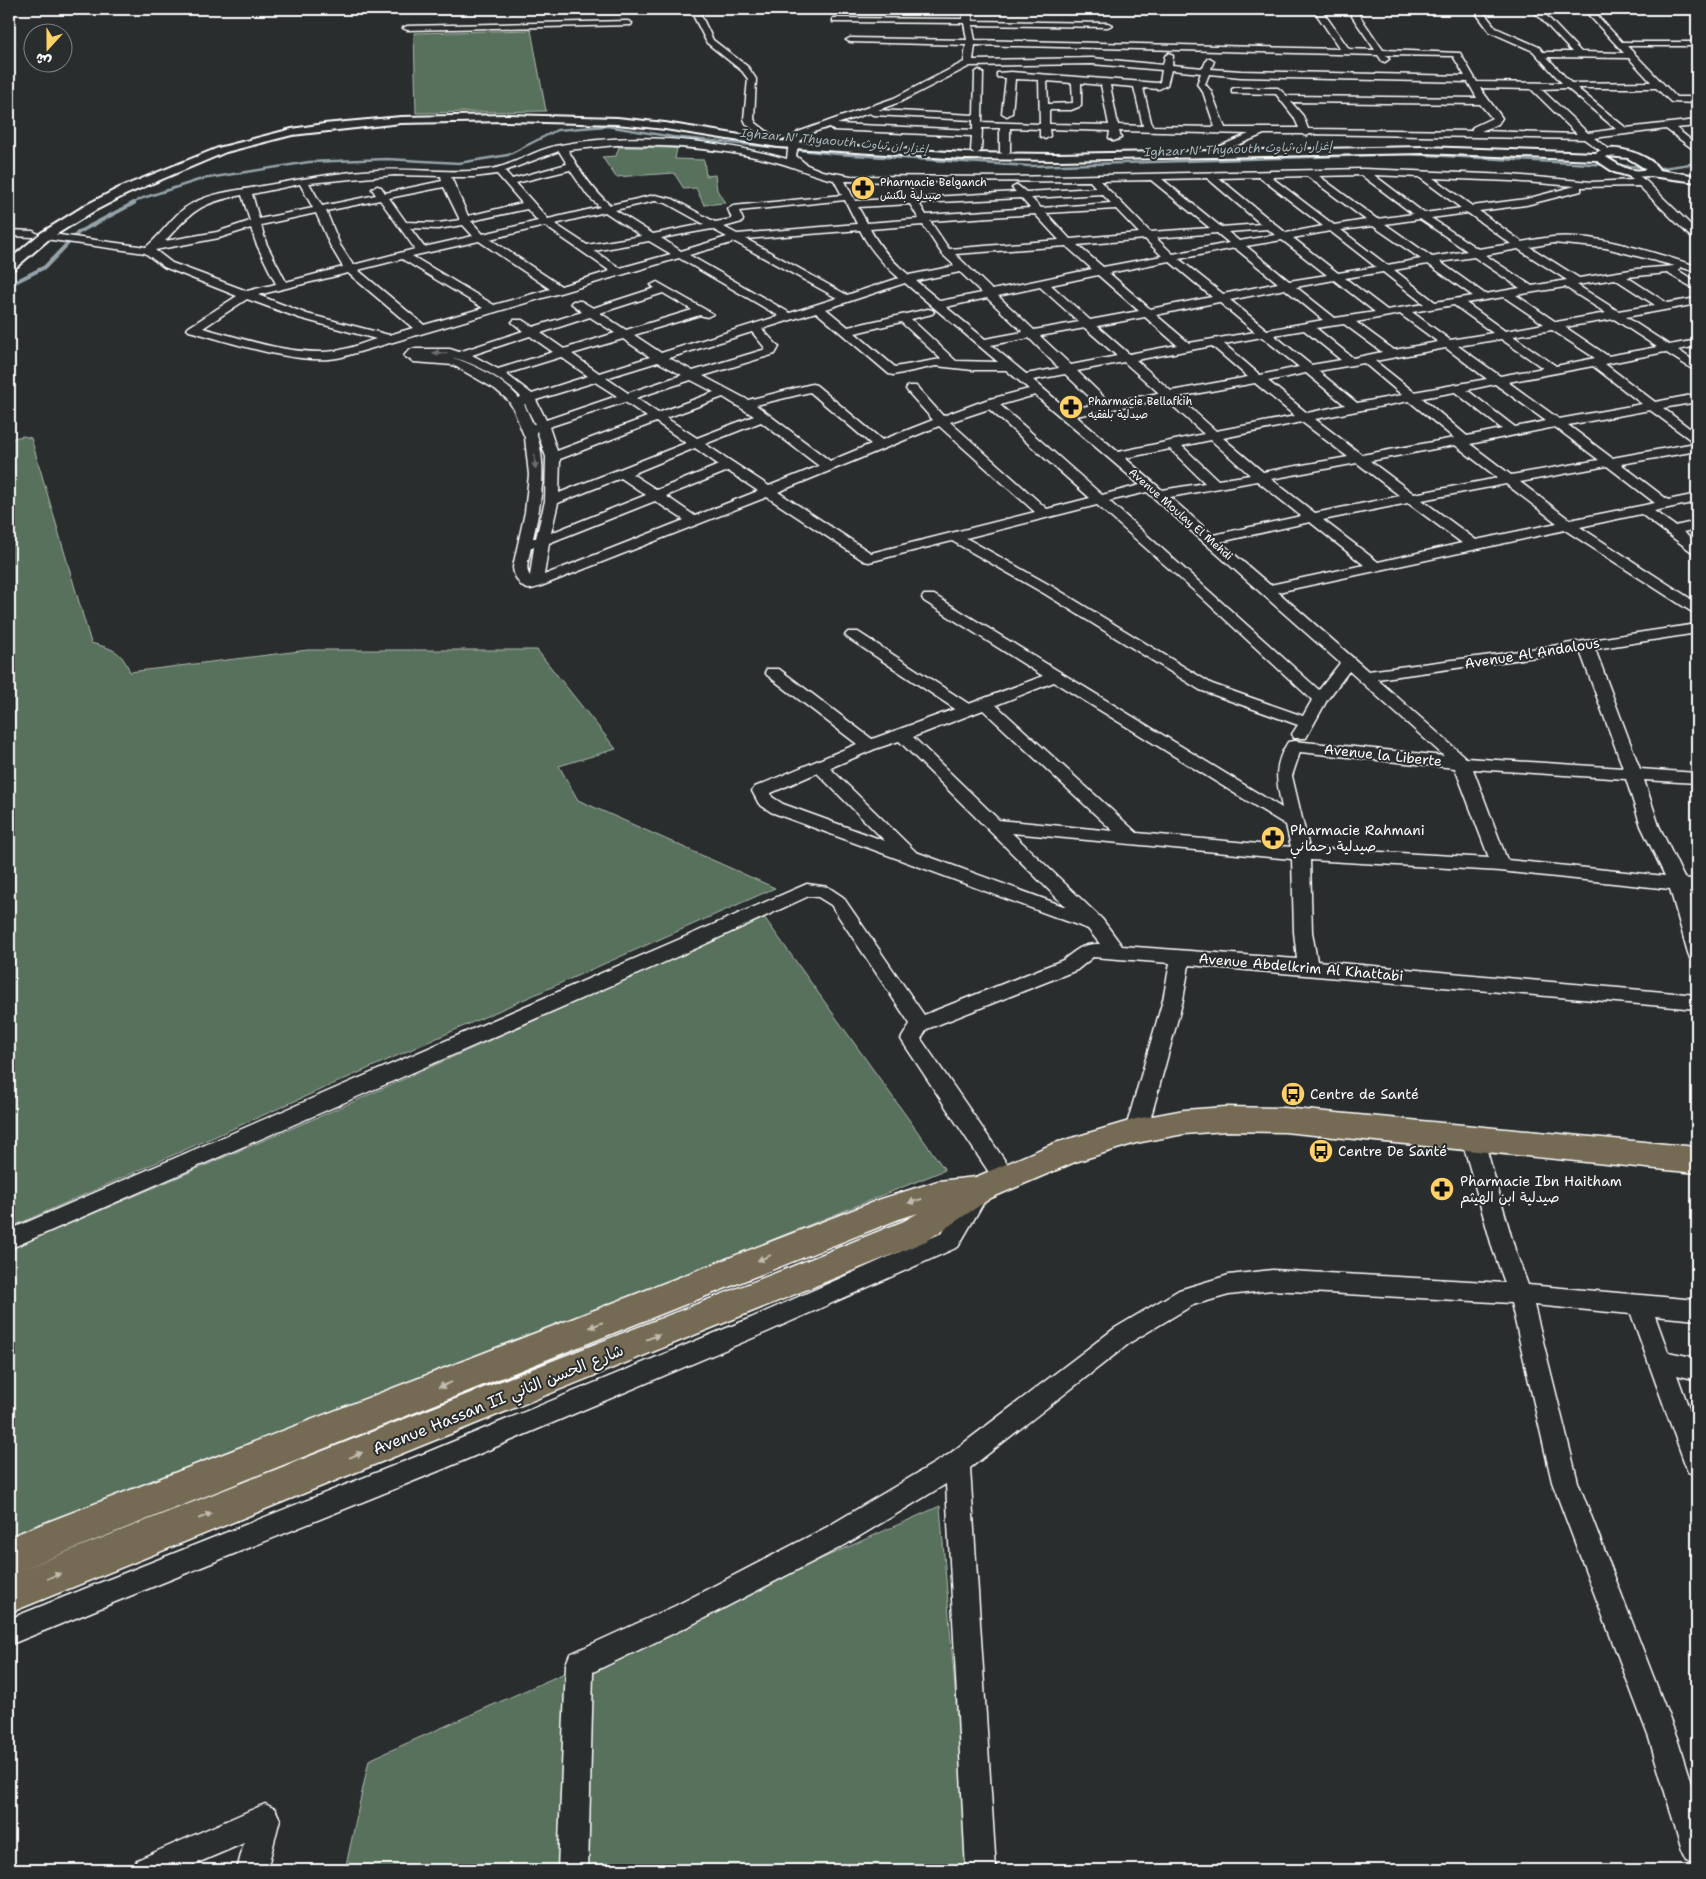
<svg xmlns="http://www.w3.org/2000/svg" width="1706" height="1879" font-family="'Shantell Sans','Playpen Sans Arabic',sans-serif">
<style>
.green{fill:#59715d;stroke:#acb8ae}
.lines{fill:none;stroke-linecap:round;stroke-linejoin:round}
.stream-far1{stroke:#94a4aa;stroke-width:2.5}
.stream{stroke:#94a4aa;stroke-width:4}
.minor-casing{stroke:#fff;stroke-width:3}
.tertiary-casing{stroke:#fff;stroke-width:4}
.primary-casing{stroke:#fff;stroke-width:3}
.minor{fill:#2a2d2e;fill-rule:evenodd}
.tertiary{fill:#2a2d2e;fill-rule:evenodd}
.primary{fill:#756b52;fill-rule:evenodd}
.oneway{fill:#6a6c6d}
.oneway2{fill:#c1bcb1}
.labels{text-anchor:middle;stroke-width:4;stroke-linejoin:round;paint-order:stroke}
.far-poi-label{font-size:11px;fill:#fff;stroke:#2a2d2e;text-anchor:start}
.far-street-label{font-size:11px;fill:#fff;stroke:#2a2d2e}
.far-water-label{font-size:12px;font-style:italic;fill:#a6b4b8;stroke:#2a2d2e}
.street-label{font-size:14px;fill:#fff;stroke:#2a2d2e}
.poi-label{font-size:14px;fill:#fff;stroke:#2a2d2e;text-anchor:start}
.near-street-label{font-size:16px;fill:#fff;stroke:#2a2d2e}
</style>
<rect width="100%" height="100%" fill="#2a2d2e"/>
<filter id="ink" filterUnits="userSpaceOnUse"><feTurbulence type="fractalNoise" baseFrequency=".02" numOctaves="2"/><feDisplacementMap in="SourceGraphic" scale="10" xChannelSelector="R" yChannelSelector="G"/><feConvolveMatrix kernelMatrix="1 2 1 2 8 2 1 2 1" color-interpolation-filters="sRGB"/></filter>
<g filter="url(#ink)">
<g class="green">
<polygon points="531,30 546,111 416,113 414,33"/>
<polygon points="619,147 677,148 675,159 704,160 706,176 715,175 717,190 725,203 704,205 696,188 684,189 674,173 616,177 602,157 616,156"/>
<path d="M23 436 31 438 91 643C113 649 121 650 130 672L308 650H537L616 749 559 766 578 800 775 888 9 1228V439Z"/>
<polygon points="764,917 945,1170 636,1295 9,1540 9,1250 355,1101"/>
<polygon points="940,1506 970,1870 345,1870 369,1760"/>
</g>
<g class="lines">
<polyline class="stream-far1" points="131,204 143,198 202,179 309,162 387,159 459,163 508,155 557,130 607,126 673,137 837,154 1030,166 1407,154 1663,168 1697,163"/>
<polyline class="stream" points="9,285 45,267 79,232 134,203"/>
<g class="minor-casing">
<g id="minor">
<polygon points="558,9 631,9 627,11 561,13 558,13"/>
<polygon points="690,9 698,9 713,40 748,67 756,79 754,119 756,123 781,142 781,146 775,146 747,125 744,119 748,79 742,71 707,43"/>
<path d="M962 9H970L973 21 1108 23 1112 25 1108 27 972 25 975 40 1340 49 1313 9H1321L1349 49 1375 50 1347 9H1355L1383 50 1460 53 1477 82 1562 83 1533 51 1490 32 1473 9H1481L1496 28 1539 47 1543 52H1572L1532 9H1540L1581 52 1624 53 1583 9H1591L1622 42H1697V46H1627L1676 97H1697V103L1671 102 1656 88H1577L1626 128 1697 120V126L1676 128 1697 145V152L1666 129 1594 138 1610 150 1612 152 1607 155 1584 139 1310 134 1306 136 1302 134H1264L1221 152 1216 149 1218 147 1249 134 1119 131 1121 138 1114 141 1109 138 1110 131 1049 129 1050 136 1045 139 1040 136V129L1010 128V152L1005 155 1000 152V128H982L981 151 976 154 971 151 972 136 833 130 829 127C807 135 800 132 796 156L807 165 822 171 851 176 1010 177 1363 169 1511 175 1592 182 1633 180 1628 175 1633 172 1646 181 1697 231V240L1693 239 1639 186 1581 187V191L1526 205 1479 211 1522 242C1532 240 1542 238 1553 237 1598 233 1654 253 1697 266V272L1680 267 1679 271 1697 282V290L1667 273 1627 277 1667 303 1697 298V304L1626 317 1669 345 1697 340V346L1678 350 1697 363V372L1665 352 1605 364 1655 402 1697 394V402L1663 408 1697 434V451L1621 464 1668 500 1697 494V502L1654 511 1675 526 1697 521V529L1683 532 1697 543V553L1692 552 1641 514 1580 527 1697 603V613L1692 612 1565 530 1278 592 1368 671 1499 654 1697 624V633L1595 649 1640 769 1697 773V783L1644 780 1659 826 1684 878 1697 880V892L1689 891 1697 920V960L1690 958 1688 953 1670 889 1500 871 1310 860 1312 932 1317 961 1697 995V1009L1189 965 1183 1000 1147 1131 1143 1137 1136 1139 1129 1137 1125 1131 1163 1000 1170 963 1093 957 1077 970 927 1029 921 1039 1012 1171 1015 1177 1012 1183 1004 1186 996 1183 904 1044 901 1039 910 1024 831 905 818 897 809 896 697 948 9 1249V1230L807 884 828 887 843 897 924 1015 1063 960C1076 950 1083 943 1100 944L1088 929 771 812 759 804 752 791 755 787 857 744 767 675 765 672 767 669H779L872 739 955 709 848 638 845 635 848 632H858L969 704 1043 676 924 601 922 598 924 595H934L1282 808C1277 782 1272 767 1288 742L1294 741 1444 756 1349 671 1327 700 1306 738H1294L1292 734 1298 725 1200 690 1045 594 952 541 869 562 864 561 767 497 541 586C538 587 533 589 529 589 520 589 513 574 513 567L525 512 529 475 525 438 513 408 508 400 495 389 453 365 414 362 404 356 409 350 413 349H450L459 352 523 331 512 322 514 320H522L533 327 582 312 571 303 573 301H581L593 308 655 288 651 285 657 282 713 314 707 317 700 315 634 335 661 353 779 316 679 258 342 357C300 367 231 342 189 331L187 329 189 327 237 296 164 267 145 253 45 239 40 236 45 233 146 247C163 234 173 213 193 203 210 194 232 191 251 188 293 181 335 172 378 170 413 168 449 174 484 170 509 168 530 152 555 146 630 131 715 139 787 159L789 141 798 132 894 98 964 62 966 45 850 42 846 40 850 38 967 40 964 23 836 22H833V18L963 19ZM975 45 1378 55 1382 61 1385 62 1389 59 1386 55 1453 56 1465 76 1241 71 1211 69 1214 61 1210 58 1207 59 1203 68 1172 65 1173 56 1169 53 1165 56 1163 65 1092 58 973 60ZM1547 57 1629 58 1651 82 1571 83ZM1092 64 1162 70 1160 82 1157 83 1011 72 997 73V77L1006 78 1002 113 1007 116 1012 113 1015 79 1039 80 1040 124 982 122 983 73 979 70 975 73 974 115 878 110 900 102 970 66ZM1171 70 1201 73 1197 84 1203 92 1215 127 1152 126 1143 88 1159 89 1167 85ZM1209 74 1241 77 1468 82 1477 98 1287 96 1278 88H1235L1232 89V93L1276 94 1294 117 1299 128H1225L1211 91 1205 84ZM1047 81 1072 83 1073 103 1048 104ZM1081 83 1101 85 1109 125 1049 124V110H1071L1081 106ZM1110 85 1134 87 1143 126 1118 125ZM1480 88 1531 89 1577 134 1481 131 1498 124 1502 118ZM1567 88 1616 129 1588 133 1541 89ZM1291 102 1480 104 1492 118 1473 127 1471 131 1308 129 1303 116ZM869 113 873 115 973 120V130L837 124ZM616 145C669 145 721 148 772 161 794 166 813 176 834 180L842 195 733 206 728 209 732 219 715 222 673 199 655 195 610 205C592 189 580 171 568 150ZM559 151 567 164 512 179 505 171ZM570 170 588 196 600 207 548 219 516 183ZM497 174 522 203 468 216 451 177H474ZM394 175 441 176 442 181 385 193 381 187 377 186 372 189 376 195 322 206 309 183ZM1361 175 1413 214 1377 219 1319 176ZM1374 175 1419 177 1461 208 1424 213ZM1307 176 1366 220 1334 225 1271 177ZM1259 177 1323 226 1286 233 1219 178ZM1207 178 1261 224 1221 227 1162 179ZM1433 178 1511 181 1575 186 1526 199 1472 206ZM1151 180 1210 228 1150 232 1100 181ZM845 181 897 182 906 198 855 201ZM1090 181 1096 188 1026 192 1017 185 1012 188 1016 192 916 198 907 182ZM300 184 313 208 259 219 252 194ZM444 187 460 220 438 223 406 222 389 198ZM1102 194 1111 203 1041 208 1031 198ZM242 195 250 221 217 232 165 241C193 210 200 203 242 195ZM1021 198 1030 208 926 215 919 203ZM380 200 415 249 353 265 340 245 326 211ZM845 200 857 224 737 234 724 227 742 222 743 220 739 211ZM655 201 666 203 704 224 653 234 615 210ZM910 204 919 219 867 223 858 207ZM527 209 538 221 483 234 471 221ZM1116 209 1139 233 1070 239 1046 213ZM605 212 641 236 587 245 555 224ZM316 213 330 245 343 267 286 282 266 243 261 225ZM1468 213 1511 244 1478 249 1431 218ZM1035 214 1059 240 949 249 930 221ZM1420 219 1467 251 1432 257 1385 224ZM463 225 473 236 424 247 410 228 438 229ZM923 225 942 254 955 266 909 275C893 262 880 248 870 229ZM545 226 610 271 561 286 490 239ZM1373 226 1421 259 1387 265 1341 230ZM251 228 256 243 276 284 247 291 172 263 155 250 219 238ZM712 229 727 237 681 251 661 238ZM1268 229 1275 235 1239 241 1228 232ZM860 230C870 250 883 264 899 278L847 295 746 239ZM1330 231 1376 267 1338 273 1293 238ZM1217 233 1229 243 1173 254 1156 238ZM1145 239 1162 256 1103 267 1077 245ZM1282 240 1327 275 1289 281 1246 246ZM479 241 550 289 494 305 412 256ZM649 241 671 254 620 268 594 251ZM735 242 837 298 790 313 689 255ZM1553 243 1606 248 1675 266 1637 269 1579 278 1530 247ZM1066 246 1092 269 992 290 955 254ZM1235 248 1278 283 1223 294 1179 259ZM1518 249 1567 280 1532 286 1485 255ZM1474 257 1520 288 1485 294 1440 262ZM402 259 483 308 424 325 358 270ZM1169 261 1212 297 1150 309 1109 273ZM1428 264 1473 296 1435 302 1394 270ZM960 272 982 293 940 301 916 281ZM1383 272 1424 304 1387 310 1345 278ZM348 273 413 328 389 335 307 314 258 295ZM1098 275 1139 311 1090 320 1051 285ZM1615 279 1655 305 1618 311 1577 285ZM1334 280 1375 312 1335 318 1296 287ZM905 283 998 362 956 361 911 319 932 314 934 312 932 310 928 309 848 327 826 309ZM1040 287 1079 322 1034 330 998 296ZM1565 287 1606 313 1556 322 1516 295ZM1285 289 1323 320 1267 330 1230 300ZM663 293 692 310 626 330 600 313ZM1504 297 1544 324 1505 331 1466 303ZM987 298 1023 332 985 339 946 307ZM247 299 299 318 376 339C363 343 349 349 335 351 291 356 245 339 203 328ZM1219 302 1255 332 1189 343 1156 315ZM1454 305 1493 333 1450 340 1412 312ZM816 312 889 374 893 375 936 366 973 370H1006L1029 389 986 400 943 416 916 386H908L906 389 908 392 933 420 882 440 816 385 812 384 748 400 703 376 775 354 779 347 762 329ZM1400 314 1438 342 1394 350 1356 322ZM590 317 615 333 564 349 541 333ZM1145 317 1177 345 1129 354 1097 326ZM1614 319 1657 347 1608 356 1565 327ZM901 322 941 359 895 367 855 333ZM1344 324 1382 352 1353 358 1316 328ZM1085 328 1117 356 1071 365 1040 336ZM1304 330 1341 360 1311 365 1274 335ZM1552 330 1595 358 1556 366 1513 336ZM752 332 766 349 693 371 669 358ZM530 336 553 352 498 369 472 355ZM1262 337 1299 367 1260 375 1224 344ZM1029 338 1059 368 1026 374 991 345ZM623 339 650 357 599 373 572 354ZM1501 339 1543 368 1500 376 1458 346ZM1212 346 1248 377 1171 391 1136 360ZM1446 348 1487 379 1414 392 1375 361ZM450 357C475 362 503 379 521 397L519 398C503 379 472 363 450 357ZM561 357 588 376 532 394 506 374ZM658 362 682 375 628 393 606 378ZM1124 362 1159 393 1109 402 1077 371ZM1364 363 1402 395 1357 403 1318 371ZM1593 366 1642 404 1559 419 1508 382ZM1306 373 1345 405 1307 413 1268 381ZM1065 374 1097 404 1068 410 1033 380ZM691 380 714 392 658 413 636 398ZM595 382 617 396 546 420 536 400ZM1255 383 1295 416 1216 431 1178 397ZM1495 384 1546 421 1515 427 1467 390ZM810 392 871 444 830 461 756 405ZM1455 392 1502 429 1467 436 1422 398ZM1035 395 1140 485 1102 495 1000 405ZM723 397 754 416 697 438 666 418ZM1165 399 1204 434 1118 452 1076 416ZM1409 401 1454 438 1362 455 1315 419ZM625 402 647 417 557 451 549 427ZM524 404H525L535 424H533ZM989 409 1090 498 1047 509 950 422ZM1650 410 1695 443 1612 458 1568 425ZM656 422 686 443 559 493 560 459ZM761 422 819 466 769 486 705 444ZM1302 422 1348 457 1263 472 1223 438ZM939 426 1035 512 871 553 778 492ZM1555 427 1599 460 1511 475 1470 444ZM537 431 546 457 545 501 536 538H533C541 504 548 466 536 432ZM1211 440 1250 475 1218 480 1182 446ZM1455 445 1498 478 1414 494 1370 461ZM695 448 719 465 657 490 632 474ZM1170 449 1205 483 1162 490 1125 458ZM1357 463 1400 496 1315 513 1271 479ZM1607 466 1655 503 1570 520 1520 482ZM728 471 758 491 695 516 666 496ZM621 478 646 495 551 533 558 503ZM1257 481 1301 516 1213 535 1170 497ZM1506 484 1557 523 1476 540 1422 500ZM1147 492 1340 663 1319 690 1109 501ZM655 501 684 520 544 575 549 543ZM1408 503 1462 543 1378 562 1323 520ZM1097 505 1200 596 1312 700 1303 716 1212 684 1055 588 966 538ZM1310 522 1364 565 1270 585 1220 542ZM531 547H534L530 576C524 568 530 556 531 547ZM1580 651 1623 768 1466 758 1377 679ZM1054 682 1286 825 1291 847 1137 833 996 705ZM983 710 1113 831 999 820 913 737ZM899 741 1066 907 916 852 830 768 875 749ZM1300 752 1455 768 1489 858 1309 848 1292 776ZM1473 769 1626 779 1641 826 1665 876 1507 860ZM817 773 885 841 783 804 772 797 771 793ZM1012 833 1292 859 1294 932 1297 959 1122 946 1102 919Z"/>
<polygon points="628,21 632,23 631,25 407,30 403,28 407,26"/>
<polygon points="9,230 33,231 38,234 33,237 9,236"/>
<polygon points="1473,1132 1480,1134 1484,1140 1515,1250 1528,1285 1697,1300 1697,1320 1655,1316 1668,1352 1697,1358 1697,1380 1677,1375 1697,1431 1697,1476 1688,1472 1685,1464 1631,1314 1534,1305 1578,1482 1677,1738 1697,1803 1697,1865 1687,1860 1682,1850 1649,1738 1552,1482 1511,1303 1272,1290 1229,1295 1193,1305 1131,1342 970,1468 996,1870 966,1870 946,1484 845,1545 693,1624 593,1672 588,1870 558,1870 566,1664 570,1654 675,1606 827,1527 948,1455 1115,1328 1179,1290 1229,1275 1272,1270 1505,1283 1493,1250 1462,1140 1466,1134"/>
<polygon points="978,1184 986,1187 989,1193 958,1247 767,1332 446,1468 9,1645 9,1619 428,1452 751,1318 942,1233 970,1187"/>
<polygon points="265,1804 275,1809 280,1819 267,1870 237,1870 244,1843 181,1870 132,1870 137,1860"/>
</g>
</g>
<g class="tertiary-casing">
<path id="tertiary" d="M507 115 617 118 665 123 778 141 964 153 1058 154 1424 147 1596 153C1610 142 1651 154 1659 170L1697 176V182L1650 176 1632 177 1614 172 1596 160 1424 153 1058 160 964 159 778 147 665 129 617 124 507 121 401 123 292 135 226 152 127 194 94 211 49 239 14 269 9 270V260L41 233 86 205 119 188 218 148 292 129 324 124 401 117ZM1608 156 1628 158 1646 169C1631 174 1618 165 1606 157Z"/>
</g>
<g class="primary-casing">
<path id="primary" d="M1226 1107 1284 1108 1697 1147V1173L1284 1132 1226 1131 1184 1134 1136 1143 1075 1162 991 1198 926 1241 9 1613V1537L881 1199 938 1181 976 1177 1055 1143 1136 1119 1184 1110ZM918 1213 904 1221 791 1267 13 1573 899 1219Z"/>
</g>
<use href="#minor" class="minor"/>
<use href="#tertiary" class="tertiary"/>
<use href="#primary" class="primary"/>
</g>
<defs><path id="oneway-solid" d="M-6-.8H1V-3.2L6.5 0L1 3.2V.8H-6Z" transform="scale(1.25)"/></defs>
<g class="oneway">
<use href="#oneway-solid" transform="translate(440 353) rotate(-177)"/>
<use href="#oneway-solid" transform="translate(535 462) rotate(86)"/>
</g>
<g class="oneway2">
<use href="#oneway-solid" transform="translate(915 1201) rotate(164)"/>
<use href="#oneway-solid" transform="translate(764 1258) rotate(158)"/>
<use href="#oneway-solid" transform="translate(596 1325) rotate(158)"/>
<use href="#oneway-solid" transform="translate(653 1337) rotate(-21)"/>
<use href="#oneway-solid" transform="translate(445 1385) rotate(158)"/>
<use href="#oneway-solid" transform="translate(356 1455) rotate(-22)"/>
<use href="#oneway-solid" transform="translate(205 1516) rotate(-22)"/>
<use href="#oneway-solid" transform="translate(54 1576) rotate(-22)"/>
</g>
</g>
<defs>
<g id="pharmacy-disc" transform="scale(1.25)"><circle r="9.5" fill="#ffd166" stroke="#2a2d2e"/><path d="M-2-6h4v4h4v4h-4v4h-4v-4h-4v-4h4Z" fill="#111"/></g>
<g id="bus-disc" transform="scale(1.25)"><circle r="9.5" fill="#ffd166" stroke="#2a2d2e"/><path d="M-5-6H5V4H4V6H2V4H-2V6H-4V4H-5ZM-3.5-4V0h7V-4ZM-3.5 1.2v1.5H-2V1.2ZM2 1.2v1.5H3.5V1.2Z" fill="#111"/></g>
</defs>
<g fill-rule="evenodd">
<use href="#pharmacy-disc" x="863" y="188"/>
<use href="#pharmacy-disc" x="1071" y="407"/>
<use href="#pharmacy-disc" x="1273" y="838"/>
<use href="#bus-disc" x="1293" y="1094"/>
<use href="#bus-disc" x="1321" y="1151"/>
<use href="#pharmacy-disc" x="1442" y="1189"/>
</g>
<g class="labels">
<g class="far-poi-label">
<text x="880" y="186">Pharmacie Belganch<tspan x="880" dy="13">صيدلية بلكنش</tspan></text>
<text x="1088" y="405">Pharmacie Bellafkih<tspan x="1088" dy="13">صيدلية بلفقيه</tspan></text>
</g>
<g class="far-street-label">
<text transform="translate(1181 514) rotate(41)" y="4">Avenue Moulay El Mehdi</text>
</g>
<g class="far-water-label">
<text transform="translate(834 141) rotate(5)" y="4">Ighzar N' Thyaouth إغزار ان ثياوث</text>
<text transform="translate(1238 149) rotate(-2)" y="4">Ighzar N' Thyaouth إغزار ان ثياوث</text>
</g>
<g class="street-label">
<text transform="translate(1532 653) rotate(-9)" y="5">Avenue Al Andalous</text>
<text transform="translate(1383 755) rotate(6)" y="5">Avenue la Liberte</text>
<text transform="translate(1301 967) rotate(5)" y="5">Avenue Abdelkrim Al Khattabi</text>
</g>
<g class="poi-label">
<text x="1290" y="835">Pharmacie Rahmani<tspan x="1290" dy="16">صيدلية رحماني</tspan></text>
<text x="1310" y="1099">Centre de Santé</text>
<text x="1338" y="1156">Centre De Santé</text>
<text x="1460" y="1186">Pharmacie Ibn Haitham<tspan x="1460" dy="16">صيدلية ابن الهيثم</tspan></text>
</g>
<g class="near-street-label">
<text transform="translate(498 1399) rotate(-22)" y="6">Avenue Hassan II شارع الحسن الثاني</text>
</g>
</g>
<rect width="1706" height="1879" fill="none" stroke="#2a2d2e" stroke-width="30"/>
<rect x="15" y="15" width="1676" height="1849" fill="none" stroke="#fff" stroke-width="2" filter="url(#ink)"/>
<g transform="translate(48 48) rotate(201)"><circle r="24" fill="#2a2d2e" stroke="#7f8182"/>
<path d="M0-4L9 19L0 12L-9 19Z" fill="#ffd166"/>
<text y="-8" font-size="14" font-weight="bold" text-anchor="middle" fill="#ffffff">ش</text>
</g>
</svg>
